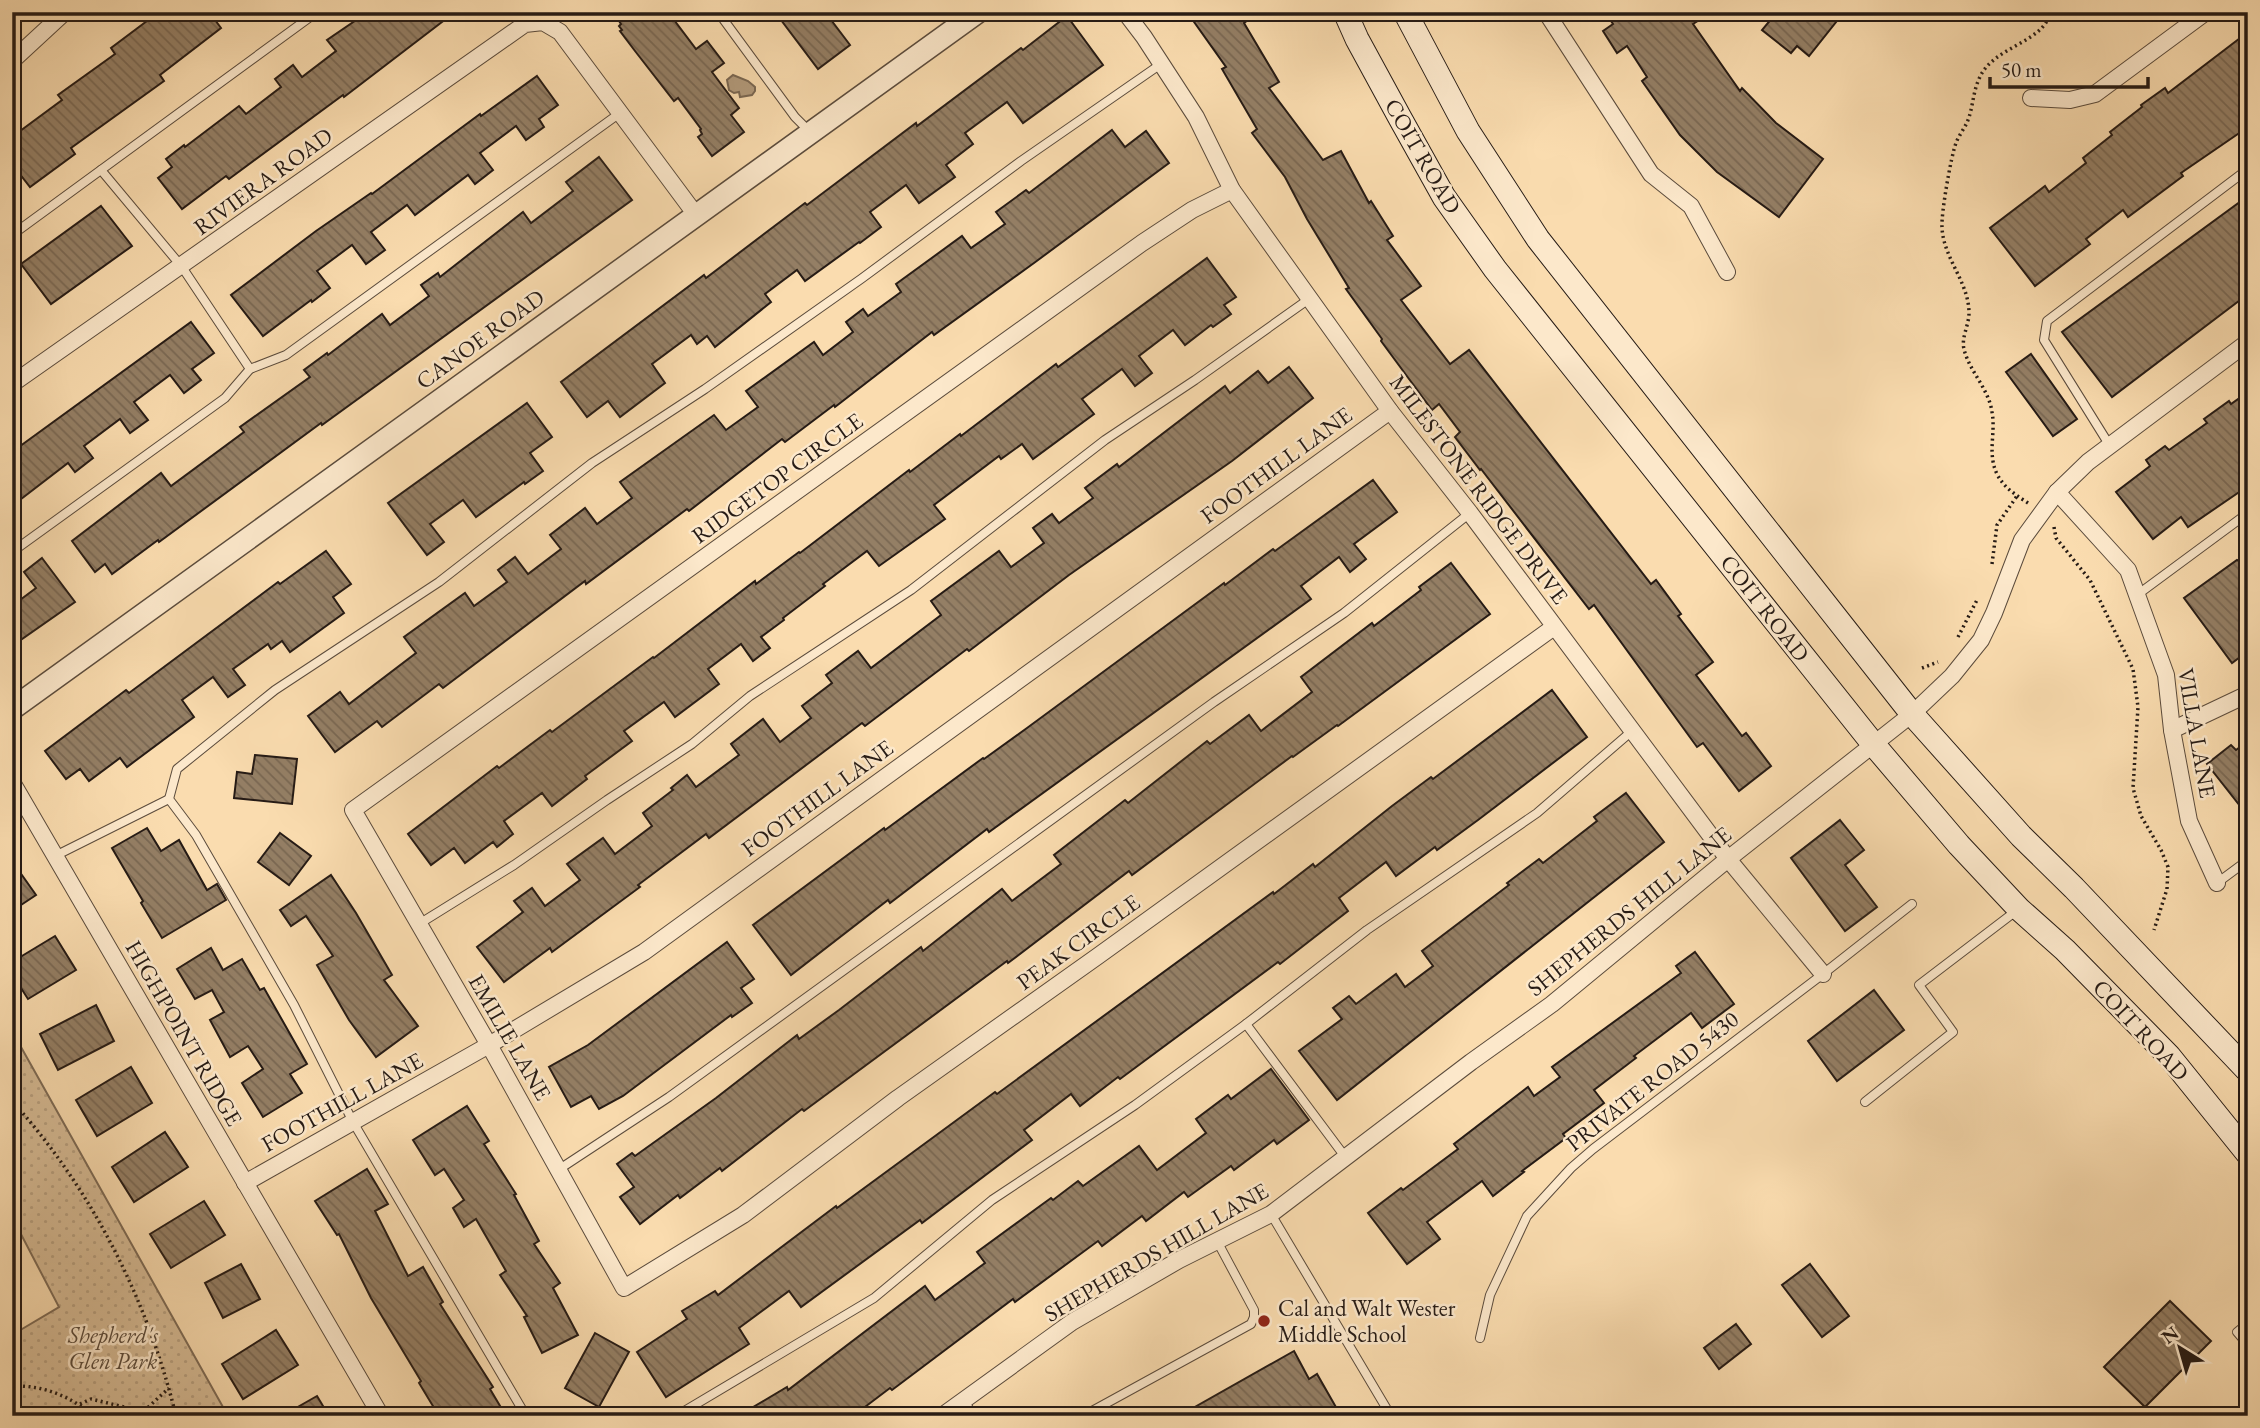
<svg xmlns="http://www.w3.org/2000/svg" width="2260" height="1428" font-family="'EB Garamond',serif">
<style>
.park{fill:url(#park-dots);stroke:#7e6b55;stroke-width:2}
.water{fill:#b29a7b;stroke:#7a6752;stroke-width:2}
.building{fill:url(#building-back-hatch);stroke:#261b15;stroke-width:2}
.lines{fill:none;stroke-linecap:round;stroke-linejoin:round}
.service-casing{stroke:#5b4b3c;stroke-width:10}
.minor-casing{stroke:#5b4b3c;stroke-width:18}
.tertiary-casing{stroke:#5b4b3c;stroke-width:24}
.secondary-casing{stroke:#261b15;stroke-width:25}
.path{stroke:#261b15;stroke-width:3.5;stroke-dasharray:2 3.5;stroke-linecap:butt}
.service{stroke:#fce8cb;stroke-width:8}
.minor{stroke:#fce8cb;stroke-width:16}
.tertiary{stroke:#fce8cb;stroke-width:21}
.secondary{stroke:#fce8cb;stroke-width:23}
.poi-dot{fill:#8f2418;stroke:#fce8cb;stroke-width:2.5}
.labels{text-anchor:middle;stroke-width:5;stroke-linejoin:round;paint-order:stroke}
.street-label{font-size:23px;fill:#261b15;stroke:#fce8cb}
.poi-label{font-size:23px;fill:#261b15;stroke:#fce8cb;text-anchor:start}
.park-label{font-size:23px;font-style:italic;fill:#5b4b3b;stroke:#fce8cb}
</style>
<defs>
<pattern id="park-dots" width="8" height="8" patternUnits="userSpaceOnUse" patternTransform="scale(1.75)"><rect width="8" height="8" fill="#d6bb95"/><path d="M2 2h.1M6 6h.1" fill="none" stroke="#b8a080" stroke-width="1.8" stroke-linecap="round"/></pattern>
<pattern id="building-back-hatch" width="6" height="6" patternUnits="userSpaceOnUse" patternTransform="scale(1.75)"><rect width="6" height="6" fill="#947f65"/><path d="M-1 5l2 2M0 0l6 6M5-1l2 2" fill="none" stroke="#796752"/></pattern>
</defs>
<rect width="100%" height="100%" fill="#fadcaf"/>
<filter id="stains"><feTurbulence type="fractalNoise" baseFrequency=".00286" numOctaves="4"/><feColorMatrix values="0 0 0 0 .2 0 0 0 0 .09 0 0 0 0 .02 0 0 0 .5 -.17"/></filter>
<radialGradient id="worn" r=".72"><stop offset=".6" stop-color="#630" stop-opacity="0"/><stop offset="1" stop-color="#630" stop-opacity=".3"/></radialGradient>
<polygon class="park" points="12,1031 228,1416 12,1416 12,1335 59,1307 12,1217"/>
<polygon class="water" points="733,75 748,81 755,87 755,91 752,95 740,97 739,92 734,93 729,90 727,80"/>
<g class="building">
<polygon points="159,12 209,12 221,28 160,75 164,81 71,148 75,154 30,187 12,164 12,137 62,100 58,95 115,54 111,48"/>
<polygon points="368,12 455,12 344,97 343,95 229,179 226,176 182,209 158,178 172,167 166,159 184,145 185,147 239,106 246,114 281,87 275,79 293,65 302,77 336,51 327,40"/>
<polygon points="613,12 668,12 696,49 707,41 724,63 712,72 739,108 731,115 744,132 712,156 698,137 702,134 700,130 701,129 678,98 674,101 635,51 620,31 622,30 619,26 621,24"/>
<polygon points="775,12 825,12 850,45 818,69"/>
<polygon points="1187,12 1259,12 1244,23 1279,82 1269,88 1323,160 1341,151 1369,203 1371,201 1393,236 1387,240 1421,286 1401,300 1450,364 1469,350 1651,584 1656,580 1681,614 1678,616 1713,662 1696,675 1742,736 1746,733 1771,766 1739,791 1703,743 1697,747 1594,605 1589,609 1481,469 1480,470 1455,437 1460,432 1439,404 1432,410 1381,341 1382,339 1346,289 1349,288 1307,219 1285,177 1252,133 1257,129 1222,69 1226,67"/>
<polygon points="1605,12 1712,12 1693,24 1740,91 1742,88 1776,123 1823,159 1779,217 1717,172 1680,135 1642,81 1647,77 1627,46 1617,53 1603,31 1613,24"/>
<polygon points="1777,12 1844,12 1809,56 1797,46 1791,53 1762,30"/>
<polygon points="1067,16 1103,65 1023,123 1007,102 965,133 973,144 946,165 955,177 919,203 906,185 870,212 881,227 860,243 859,242 805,281 797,270 765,294 771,302 715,347 707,336 697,344 691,335 652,364 665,383 620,417 608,401 587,417 561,382 704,275 706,278 805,203 807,205 916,123 917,126 1021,48 1023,50"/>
<polygon points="2248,32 2248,127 2181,173 2183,176 2128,217 2123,210 2086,239 2090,244 2035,286 1990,228 2045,186 2049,192 2086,163 2083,158 2112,135 2110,132 2142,107 2141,105 2165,88 2168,93"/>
<polygon points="537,76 558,105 539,119 544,127 526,140 516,126 480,153 493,170 475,184 468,175 415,215 407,205 371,232 385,250 366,264 352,245 317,271 330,288 312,302 311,300 263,336 231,295 316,231 371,193 372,194 480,114 481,116"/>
<polygon points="1112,130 1125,147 1146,131 1169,163 1034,263 934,335 932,332 835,407 834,405 785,442 782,439 689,511 687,509 586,584 585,581 443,688 439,684 382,727 377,721 335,752 308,716 340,692 349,704 416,653 404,637 465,593 474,606 507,582 498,570 515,557 528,574 561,549 550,535 585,508 597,524 632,498 620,482 714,415 726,430 758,407 746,391 814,342 823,355 853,332 846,322 863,309 868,316 901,292 896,284 962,236 971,248 1005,224 996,212 1026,190 1029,193"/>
<polygon points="599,157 632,200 322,425 321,423 159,542 158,540 112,574 105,564 95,572 72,541 161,473 171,486 244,432 240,427 310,377 304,370 327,353 328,355 382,314 390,325 429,296 421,285 438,273 440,277 523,212 531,223 573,191 566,182"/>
<polygon points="2248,196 2248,294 2112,397 2062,332"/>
<polygon points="101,206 132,246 51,304 21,264"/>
<polygon points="1207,258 1236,297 1224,305 1231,314 1213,327 1211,325 1185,345 1173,330 1139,356 1152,373 1135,386 1122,369 1082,399 1094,414 1033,459 1022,444 1001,459 999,456 934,505 945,519 879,566 867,551 823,584 825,586 783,618 784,620 761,637 770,648 753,661 741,644 708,669 719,684 675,717 664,702 624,731 632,741 585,776 587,779 552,806 542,793 504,821 513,834 497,847 493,842 465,863 454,848 431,865 408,834 497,766 499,768 550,730 552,732 653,657 654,658 755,581 756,584 799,552 800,553 909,470 910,472 960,434 961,436 1056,364 1058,367"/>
<polygon points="191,322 214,353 192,369 201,380 184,393 170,375 134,402 148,420 130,433 120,419 84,446 93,458 75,472 68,463 12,506 12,452"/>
<polygon points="2031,354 2077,419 2053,436 2006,372"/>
<polygon points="1289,367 1313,398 1232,461 1069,575 969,651 967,649 865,726 862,723 709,838 706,834 638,885 640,887 552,952 550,948 504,982 477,947 523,912 514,901 532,888 545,906 580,880 567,864 603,838 615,854 652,826 643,813 673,790 671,788 687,775 696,787 739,755 731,744 763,719 780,742 811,718 802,706 832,683 826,675 858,651 871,668 941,615 931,601 999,551 1011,567 1044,543 1033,528 1052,514 1059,523 1093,498 1085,488 1117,464 1119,467 1225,386 1230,393 1258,371 1268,383"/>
<polygon points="2248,392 2248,486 2188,527 2181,517 2153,539 2116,492 2150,466 2146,460 2165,446 2169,450 2207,423 2204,419 2229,401 2231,404"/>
<polygon points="527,403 552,437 530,453 543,471 525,484 524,482 476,517 463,500 430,524 444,542 427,555 388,503"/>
<polygon points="1373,480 1397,512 1354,544 1366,559 1350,572 1339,557 1301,586 1311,599 989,832 987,829 890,903 888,900 791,975 753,925 884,828 885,830 983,758 984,759 1027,728 1224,583 1225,585 1273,549 1275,551"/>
<polygon points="326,551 351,584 333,597 344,613 290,652 282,641 271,649 268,644 233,669 245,685 228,697 213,677 182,700 194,717 127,767 120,758 89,781 80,769 66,779 45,751 126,690 129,693 278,582 280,584"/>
<polygon points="2248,554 2248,651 2232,663 2184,598 2237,560 2239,561"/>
<polygon points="42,558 75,602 12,646 12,606 36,588 24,572"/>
<polygon points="1451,563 1490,614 1338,726 1337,725 1293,757 1292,756 1132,875 1129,871 1008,963 1007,961 804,1111 802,1109 722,1171 720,1168 680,1198 678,1195 640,1224 620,1197 634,1187 617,1164 632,1153 635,1156 716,1098 797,1035 799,1039 839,1010 921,947 923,951 1002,889 1012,901 1061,864 1054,855 1125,800 1128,803 1207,741 1210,744 1249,715 1261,731 1312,692 1301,677 1372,623 1374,626 1421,590 1419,587"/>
<polygon points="1552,690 1587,737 1478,820 1437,850 1435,847 1396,876 1386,862 1339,898 1348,911 1280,964 1278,962 1120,1079 1118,1077 1080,1106 1071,1094 1024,1130 1032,1140 922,1223 920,1220 801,1307 789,1291 739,1328 749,1344 666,1397 637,1352 687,1319 682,1311 715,1291 718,1295 836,1206 837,1208 995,1092 997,1094 1273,892 1274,894 1313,864 1315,867 1392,806 1431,777 1433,779"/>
<polygon points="2248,741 2248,816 2207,764 2231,745 2236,750"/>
<polygon points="255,755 297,759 292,804 234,798 237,772 252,774"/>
<polygon points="1626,793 1664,842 1337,1100 1299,1051 1342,1019 1333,1008 1349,996 1356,1004 1396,974 1405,987 1433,966 1422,951 1509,885 1507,883 1539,859 1543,863 1597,821 1594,817"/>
<polygon points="1840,820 1864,850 1845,865 1877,907 1845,931 1791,858"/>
<polygon points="147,828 161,851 179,840 207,890 217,884 226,900 162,938 141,903 143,901 112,848"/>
<polygon points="280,833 311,856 289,885 258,862"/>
<polygon points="12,861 36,895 12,911"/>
<polygon points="331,875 356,913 392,975 384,980 418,1026 376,1057 349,1020 317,965 333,956 306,916 291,926 280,910"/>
<polygon points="55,936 76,970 28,999 12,974 12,962"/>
<polygon points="727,942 754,979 741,988 752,1003 732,1017 731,1015 623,1096 599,1109 591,1096 571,1107 549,1067 588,1045"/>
<polygon points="211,948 223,970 242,959 260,990 264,988 307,1064 290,1074 302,1093 263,1117 242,1083 263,1069 248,1046 230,1057 210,1020 224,1012 212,990 195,999 177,969"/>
<polygon points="1695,952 1734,1004 1702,1028 1691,1013 1634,1056 1636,1058 1594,1090 1604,1103 1563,1134 1566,1138 1522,1171 1524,1172 1493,1196 1482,1181 1427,1222 1440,1239 1407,1264 1368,1213 1401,1188 1403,1190 1458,1149 1454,1144 1528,1087 1534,1096 1560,1077 1552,1067 1681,973 1676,966"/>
<polygon points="1874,990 1904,1030 1837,1081 1808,1041"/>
<polygon points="96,1005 114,1041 58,1070 40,1034"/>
<polygon points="131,1067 152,1103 97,1136 76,1100"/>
<polygon points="1271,1069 1309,1120 1277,1144 1274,1140 1234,1170 1231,1166 1188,1197 1184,1192 1146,1221 1142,1216 1102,1246 1098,1241 1015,1302 1013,1299 892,1390 890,1388 853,1416 738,1416 787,1387 788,1390 925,1286 935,1300 985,1263 977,1252 1051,1198 1053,1200 1078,1181 1083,1186 1139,1146 1157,1170 1206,1133 1196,1119 1228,1095 1231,1099"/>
<polygon points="467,1106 489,1141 484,1144 516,1194 514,1195 539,1241 534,1244 560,1283 553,1288 578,1335 542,1353 524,1317 527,1316 500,1275 506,1271 476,1219 464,1227 453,1208 464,1200 444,1169 435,1175 413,1140"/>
<polygon points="165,1132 188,1167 134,1202 112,1167"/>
<polygon points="367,1169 388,1204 375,1211 408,1276 423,1267 443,1302 440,1304 493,1387 490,1389 506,1416 439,1416 419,1383 421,1381 371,1298 339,1234 337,1235 315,1201"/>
<polygon points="204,1201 225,1235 171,1268 150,1234"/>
<polygon points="241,1264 260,1299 223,1318 205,1283"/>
<polygon points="1810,1264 1849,1316 1822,1337 1782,1285"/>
<polygon points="2170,1301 2211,1341 2145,1407 2104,1367"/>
<polygon points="1736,1324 1751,1344 1719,1369 1704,1348"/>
<polygon points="276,1330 298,1365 243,1399 222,1364"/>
<polygon points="595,1333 629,1352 599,1407 565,1388"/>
<polygon points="1294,1351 1309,1379 1317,1374 1341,1416 1179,1416"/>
<polygon points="317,1396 329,1416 282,1416"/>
</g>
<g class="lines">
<g class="service-casing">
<g id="service">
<polyline points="718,12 795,117 810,132"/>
<polyline points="101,170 182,267 250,369"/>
<polyline points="12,235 317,12"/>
<polyline points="2110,446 2044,340 2047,321 2248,169"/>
<polyline points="12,552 225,398 250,369 286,355 620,113"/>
<polyline points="2137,595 2248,513"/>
<polyline points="55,856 169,799"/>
<polyline points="2217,883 2248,860"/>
<polyline points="419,924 514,865 607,800 692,744 750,696 911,590 1105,440 1195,380 1309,299"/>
<polyline points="1246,1024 1346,1158"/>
<polyline points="1865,1102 1953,1032 1919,985 2016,911"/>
<polyline points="558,1170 669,1097 1214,702 1344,613 1470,513"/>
<polyline points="1271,1214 1391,1416"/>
<polyline points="2248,1323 2237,1332 2248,1345"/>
<polyline points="1480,1338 1490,1295 1527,1216 1571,1168 1593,1149 1823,974 1912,904"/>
<polyline points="964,1400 973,1416"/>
<polyline points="526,1416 353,1122 294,1005 196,835 169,799 177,769 275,690 439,582 592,463 705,389 861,279 1021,161 1161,64"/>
<polyline points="676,1416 874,1298 992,1200 1135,1105 1246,1024 1367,930 1537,813 1632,731"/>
<polyline points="1083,1416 1251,1324 1254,1317 1254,1310 1217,1241"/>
</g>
</g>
<g class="minor-casing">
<g id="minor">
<polyline points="1125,12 1144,37 1196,117 1232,190 1390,411 1470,513 1728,859 1823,974"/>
<polyline points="1546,12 1651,174 1691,206 1727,272"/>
<polyline points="12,61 65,12"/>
<polyline points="2031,98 2070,100 2095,94 2206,12"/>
<polyline points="1232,190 1192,210 1142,243 353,810 489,1045 624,1288 743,1215 898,1098 1098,956 1554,627"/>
<polyline points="12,384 525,24 543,22 560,32 696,215"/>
<polyline points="2057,492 2128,570 2166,675 2172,730 2189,821 2217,883"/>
<polyline points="2172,730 2248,694"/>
<polyline points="12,782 381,1416"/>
<polyline points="245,1183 489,1045 644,952 1390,411"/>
<polyline points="942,1416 1072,1322 1179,1260 1271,1214 1471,1062 1552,1004 1728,859 1912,714 1952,676 1981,640 1994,613 2022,540 2057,492 2088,462 2248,342"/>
</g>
</g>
<g class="tertiary-casing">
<polyline id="tertiary" points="12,709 978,12"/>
</g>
<g class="secondary-casing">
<g id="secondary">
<polyline points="1345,12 1357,39 1400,118 1444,197 1495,269 1874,745 1959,845 2019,909 2065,950 2169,1056 2248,1154"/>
<polyline points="1405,12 1468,131 1538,239 1912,714 2021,836 2074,888 2248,1071"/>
</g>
</g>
<g class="path">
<path d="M2028 503C2016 495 2004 488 1997 474 1987 453 1996 433 1992 412 1989 389 1969 371 1964 349 1961 338 1969 325 1969 313 1969 282 1943 258 1942 227 1941 214 1951 156 1956 143 1959 135 1965 128 1968 120 1973 107 1973 92 1979 79 1992 46 2045 43 2050 12"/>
<polyline points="2054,527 2056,538 2090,580 2133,669 2138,707 2133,788 2141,816 2161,850 2168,867 2167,889 2154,930"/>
<polyline points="1992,564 1997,525 2017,496"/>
<polyline points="1958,637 1977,600"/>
<polyline points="1922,668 1938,662"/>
<path d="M12 1101C92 1189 148 1301 176 1416"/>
<path d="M12 1386C43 1385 70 1396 94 1416"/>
<polyline points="80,1404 91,1399 162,1416"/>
<polyline points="144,1411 169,1388"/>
<polyline points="118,1416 124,1408"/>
</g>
<use href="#service" class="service"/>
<use href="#minor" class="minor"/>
<use href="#tertiary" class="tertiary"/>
<use href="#secondary" class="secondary"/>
</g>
<circle class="poi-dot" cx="1264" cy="1321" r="7"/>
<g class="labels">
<g class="street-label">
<text transform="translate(1423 156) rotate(60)" y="8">COIT ROAD</text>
<text transform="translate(263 181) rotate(-36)" y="8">RIVIERA ROAD</text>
<text transform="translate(480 339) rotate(-36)" y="8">CANOE ROAD</text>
<text transform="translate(1276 465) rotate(-36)" y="8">FOOTHILL LANE</text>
<text transform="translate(777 478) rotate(-36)" y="8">RIDGETOP CIRCLE</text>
<text transform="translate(1479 489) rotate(53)" y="8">MILESTONE RIDGE DRIVE</text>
<text transform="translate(1765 608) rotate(52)" y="8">COIT ROAD</text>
<text transform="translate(2197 733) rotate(80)" y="8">VILLA LANE</text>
<text transform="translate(817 798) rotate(-36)" y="8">FOOTHILL LANE</text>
<text transform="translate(1629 911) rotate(-39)" y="8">SHEPHERDS HILL LANE</text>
<text transform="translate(1078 942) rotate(-36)" y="8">PEAK CIRCLE</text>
<text transform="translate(2141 1030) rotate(47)" y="8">COIT ROAD</text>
<text transform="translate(184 1033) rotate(60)" y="8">HIGHPOINT RIDGE</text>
<text transform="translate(510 1037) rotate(60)" y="8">EMILIE LANE</text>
<text transform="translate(1652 1081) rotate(-38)" y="8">PRIVATE ROAD 5430</text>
<text transform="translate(342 1102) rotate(-29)" y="8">FOOTHILL LANE</text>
<text transform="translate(1156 1252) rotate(-30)" y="8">SHEPHERDS HILL LANE</text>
</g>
<g class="poi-label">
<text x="1278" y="1316">Cal and Walt Wester<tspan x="1278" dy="26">Middle School</tspan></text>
</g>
<g class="park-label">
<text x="113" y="1343">Shepherd's<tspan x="113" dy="26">Glen Park</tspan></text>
</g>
</g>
<rect width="2260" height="1428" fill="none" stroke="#fadcaf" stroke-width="42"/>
<rect x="14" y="14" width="2232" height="1400" fill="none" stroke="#261b15" stroke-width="3.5"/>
<rect x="21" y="21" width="2218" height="1386" fill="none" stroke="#261b15" stroke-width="2"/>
<g transform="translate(2180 1348) rotate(323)" stroke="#fce8cb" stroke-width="5" paint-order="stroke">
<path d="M0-5L12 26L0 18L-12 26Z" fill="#261b15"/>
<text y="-10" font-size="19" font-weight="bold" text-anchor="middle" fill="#261b15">N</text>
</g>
<path d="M1990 77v10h158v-10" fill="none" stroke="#261b15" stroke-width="3.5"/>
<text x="2001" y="77" font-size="21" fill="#261b15" stroke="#fce8cb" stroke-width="5" paint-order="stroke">50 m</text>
<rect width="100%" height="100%" filter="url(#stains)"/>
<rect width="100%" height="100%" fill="url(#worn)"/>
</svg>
